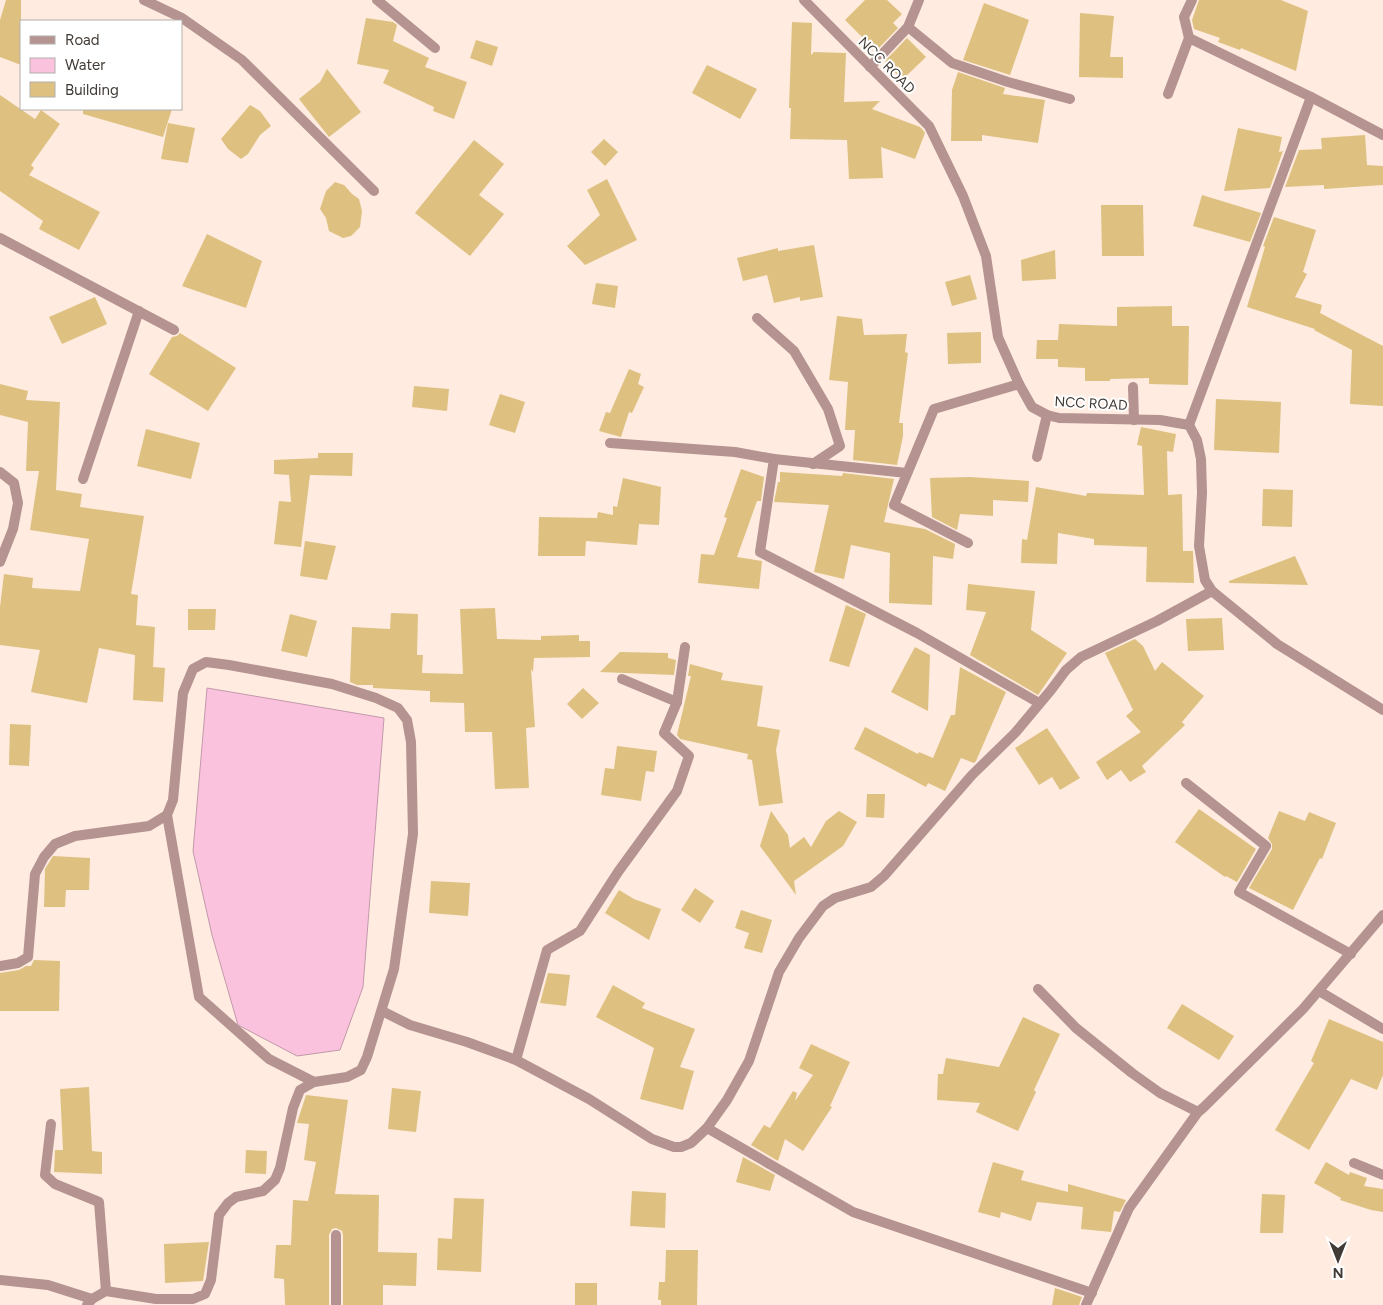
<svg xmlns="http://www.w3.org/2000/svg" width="1383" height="1305" font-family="Figtree,sans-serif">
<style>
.water{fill:#fac2dd;stroke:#c299ab}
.building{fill:#dec180}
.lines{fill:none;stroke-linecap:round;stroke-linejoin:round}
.minor{stroke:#b49391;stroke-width:10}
.labels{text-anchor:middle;stroke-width:4;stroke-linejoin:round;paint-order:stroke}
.street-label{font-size:14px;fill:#413a35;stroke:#fff}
</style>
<rect width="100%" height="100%" fill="#ffebdf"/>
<polygon class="water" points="207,688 384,718 363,987 340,1050 297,1056 238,1025 212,935 193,851"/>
<g class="building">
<polygon points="6,0 21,0 21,65 0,57 0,20"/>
<polygon points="865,0 887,0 902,14 893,23 898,28 876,51 845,20"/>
<polygon points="1199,0 1281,0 1308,11 1296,71 1241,48 1240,50 1218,42 1220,38 1194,29 1192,20"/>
<polygon points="984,3 1029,20 1010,75 963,60"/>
<polygon points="1080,13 1114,16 1110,57 1123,57 1123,78 1079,77"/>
<polygon points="366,18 393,22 397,25 393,41 429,58 425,67 467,82 454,119 433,111 434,107 383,83 389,70 357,64"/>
<polygon points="792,22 812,23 811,55 814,52 846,53 844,102 880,101 872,109 920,127 923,130 925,133 915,159 881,147 883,178 849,179 847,140 790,139 791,108 789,108"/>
<polygon points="907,38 926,57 902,80 885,61"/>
<polygon points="476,40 498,47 492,66 470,58"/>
<polygon points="707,65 757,89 740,119 692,93"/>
<polygon points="327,69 361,112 329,137 299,99 320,82"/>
<polygon points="958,72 1005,88 1003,94 1045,100 1038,143 982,135 982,141 951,141 952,90"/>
<polygon points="0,95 35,119 41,110 60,124 31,165 34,168 29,175 100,212 79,250 39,229 43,221 0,191"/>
<polygon points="250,105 260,111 271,126 260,135 248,154 241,159 228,149 221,139"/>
<polygon points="83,109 172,109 163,137 83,114"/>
<polygon points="168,123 195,128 188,163 161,159"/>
<polygon points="1238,128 1282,137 1279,152 1283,151 1270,188 1224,191"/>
<polygon points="1365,135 1367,165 1383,166 1383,185 1324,189 1324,185 1285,187 1299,150 1322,149 1321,138"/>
<polygon points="604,139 618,152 605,166 591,152"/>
<polygon points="474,140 504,164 479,195 504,214 470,256 415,213"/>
<polygon points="607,179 637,240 585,265 567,246 600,215 587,190"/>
<polygon points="335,182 344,185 352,194 359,199 362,211 360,227 351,236 343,238 329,231 326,218 320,209 326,191"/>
<polygon points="1202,195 1261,213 1250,242 1193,226"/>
<polygon points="1101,205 1143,205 1144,256 1102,256"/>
<polygon points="1274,217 1316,230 1303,272 1307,274 1295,297 1322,305 1320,313 1383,346 1383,406 1350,404 1352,350 1314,330 1315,329 1247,307 1265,247 1263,246"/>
<polygon points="207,234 262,261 246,308 182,286"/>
<polygon points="814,245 823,297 800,301 800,297 774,303 767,275 743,281 737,258 778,248 778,251"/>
<polygon points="1055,250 1056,279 1022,281 1021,260"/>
<polygon points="970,275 977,299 952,306 945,282"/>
<polygon points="596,283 618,286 615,308 592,304"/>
<polygon points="95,297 107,324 62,344 49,317"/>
<polygon points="1172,306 1172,326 1189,326 1188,385 1149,384 1149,378 1110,379 1110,381 1085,381 1085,368 1058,367 1058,359 1036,359 1037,340 1058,340 1059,324 1117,326 1117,307"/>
<polygon points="837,316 862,319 864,335 907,334 905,352 908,353 899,423 903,423 903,436 897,465 853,460 855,430 845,430 848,382 829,380"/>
<polygon points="981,332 981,363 948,364 947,333"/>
<polygon points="180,333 236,368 208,411 149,374 172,337 177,336"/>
<polygon points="629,369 641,374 638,384 644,387 632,413 629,412 621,437 599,431 606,412 610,413"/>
<polygon points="0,384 28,391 26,400 60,402 56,490 82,494 80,507 144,516 131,594 138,595 136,625 155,627 153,667 165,668 163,702 133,700 135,655 99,648 87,703 31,692 40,650 0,645 0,607 4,574 33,578 32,588 80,591 89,539 30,530 39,471 26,471 28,422 0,415"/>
<polygon points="414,386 449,389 447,411 412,407"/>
<polygon points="500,394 525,402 515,433 489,425"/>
<polygon points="1216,399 1281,402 1279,453 1214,450"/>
<polygon points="1141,427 1176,434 1173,452 1167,451 1168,495 1182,494 1183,551 1193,551 1194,583 1146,582 1147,547 1094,545 1094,539 1058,533 1057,564 1021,563 1022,539 1027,540 1036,487 1086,496 1087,493 1144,495 1142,446 1137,445"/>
<polygon points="146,429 200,443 191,479 137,466"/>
<polygon points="318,453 353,453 352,476 310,475 301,547 274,544 279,501 291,502 289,475 274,474 274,460 318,458"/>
<polygon points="741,469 764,477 761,501 757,501 737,557 762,561 759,589 698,583 701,554 714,555 727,518 724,517"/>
<polygon points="780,472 842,476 843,473 894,479 884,522 925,529 955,544 953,559 933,556 932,605 889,603 890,553 851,545 844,579 814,572 829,505 774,502 778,482 780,482"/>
<polygon points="970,477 1029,481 1028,502 993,500 993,516 960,514 957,530 932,517 930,478"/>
<polygon points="623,478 661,487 659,525 639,524 637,545 586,541 585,556 538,556 539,517 597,518 598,512 613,515 613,506 617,507"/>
<polygon points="1263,489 1293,490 1292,527 1262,526"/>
<polygon points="305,541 336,546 327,580 300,576"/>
<polygon points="1295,556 1308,585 1229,583 1229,581"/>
<polygon points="968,584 1035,591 1031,630 1067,653 1038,695 970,655 986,612 966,610"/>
<polygon points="846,605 866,614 849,667 829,661"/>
<polygon points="495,608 497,639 541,640 541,636 579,635 579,641 590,641 590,657 534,658 533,672 531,669 535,727 526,728 529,788 495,789 492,732 465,732 464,703 430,702 430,691 373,688 373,685 357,685 350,682 352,627 390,629 391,613 418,614 417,655 423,655 422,673 463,674 460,609"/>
<polygon points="188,609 216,609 215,630 188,630"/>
<polygon points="290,614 317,621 307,657 281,651"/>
<polygon points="1222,618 1224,650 1188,651 1186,619"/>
<polygon points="1135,639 1143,646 1155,671 1162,662 1204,696 1182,722 1185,725 1142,766 1146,772 1130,782 1121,770 1107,780 1096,762 1141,732 1126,716 1133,710 1105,653"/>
<polygon points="915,647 930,655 928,711 891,692"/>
<polygon points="620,652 668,653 668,658 676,660 674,675 600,672"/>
<polygon points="690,664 723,673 721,680 763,686 757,726 780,730 776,750 783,803 759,806 752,760 747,759 748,754 680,739 677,735 691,676 688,676"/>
<polygon points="960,667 1006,692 976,761 974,763 961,758 945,791 928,783 926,787 854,749 865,727 918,754 919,752 933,758 951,715 955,715"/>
<polygon points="583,688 599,703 582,719 567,704"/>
<polygon points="10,724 31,725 29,766 9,765"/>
<polygon points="1047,728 1080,778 1060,790 1052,777 1039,785 1015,748"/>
<polygon points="617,746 657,751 654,772 646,771 641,801 601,795 605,768 614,769"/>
<polygon points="867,794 885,794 884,818 866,817"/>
<polygon points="1199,809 1256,849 1237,882 1226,876 1225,877 1175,842"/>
<polygon points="771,811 788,835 790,848 804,837 811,847 826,821 839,811 857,822 843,846 794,881 796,895 760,846"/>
<polygon points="1279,811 1305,821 1309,812 1336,823 1322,859 1320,858 1293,910 1249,888 1272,849 1272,844 1268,838"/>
<polygon points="53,856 90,858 89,890 66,890 65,907 44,907 45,869"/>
<polygon points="431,881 470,883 468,916 429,913"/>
<polygon points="695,888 714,901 700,923 681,910"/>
<polygon points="619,890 634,899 661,909 649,940 605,913"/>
<polygon points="741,910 772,920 762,953 744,948 749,933 735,928"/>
<polygon points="34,960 60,961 59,1011 0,1011 0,973 19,970 26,966 31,966"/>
<polygon points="548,973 570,975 566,1006 540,1003"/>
<polygon points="613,985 645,1003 642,1008 695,1029 680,1067 694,1071 683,1110 640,1099 654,1048 596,1017"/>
<polygon points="1182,1004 1234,1036 1219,1060 1167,1028"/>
<polygon points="1023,1017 1060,1034 1034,1090 1036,1092 1018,1131 976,1112 980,1103 937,1100 938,1074 943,1074 946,1058 999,1067"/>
<polygon points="1329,1019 1383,1042 1383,1075 1377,1090 1351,1079 1309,1150 1275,1130 1314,1063 1311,1061"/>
<polygon points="811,1044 850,1062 830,1106 832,1107 803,1151 785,1139 778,1161 751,1145 764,1125 770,1128 793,1091 797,1093 795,1101 813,1075 799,1068"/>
<polygon points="89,1087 92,1151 102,1152 102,1174 54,1172 55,1150 63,1150 60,1089"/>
<polygon points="392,1088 421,1091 416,1132 388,1129"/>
<polygon points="306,1095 348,1100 335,1194 379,1195 378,1252 417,1253 416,1286 383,1285 383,1305 343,1305 343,1235 342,1231 336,1228 332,1229 329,1235 329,1305 285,1305 284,1279 274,1278 276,1245 291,1245 293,1200 308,1201 316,1162 304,1160 309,1124 297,1123"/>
<polygon points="246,1150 267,1151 266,1174 245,1173"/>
<polygon points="743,1157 775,1175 770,1191 736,1182"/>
<polygon points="993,1162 1024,1171 1021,1180 1068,1192 1068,1184 1126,1200 1120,1212 1114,1211 1111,1232 1081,1229 1083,1207 1037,1202 1031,1221 1001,1212 1000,1218 978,1212"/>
<polygon points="1326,1162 1349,1175 1350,1172 1367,1178 1364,1186 1383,1189 1383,1212 1371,1210 1340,1200 1341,1198 1314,1183"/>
<polygon points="632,1191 666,1193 665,1228 630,1226"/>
<polygon points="1262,1194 1285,1195 1283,1233 1260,1233"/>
<polygon points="454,1198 484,1199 481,1272 437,1270 438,1238 452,1239"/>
<polygon points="209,1242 203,1281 165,1283 164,1244"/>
<polygon points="666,1250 698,1250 697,1305 661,1305 661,1300 658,1300 659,1282 665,1282"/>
<rect x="575" y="1283" width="22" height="22"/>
<polygon points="1055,1288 1082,1297 1079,1305 1052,1305"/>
</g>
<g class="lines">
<g class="minor">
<polyline points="144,0 182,18 242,60 374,191"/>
<polyline points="377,0 435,48"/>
<polyline points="804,0 929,126 963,196 986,256 998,337 1019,384 1032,407 1047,415 1059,418 1160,420 1189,425 1197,440 1201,459 1202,493 1199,546 1205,580 1212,591 1277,644 1383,710"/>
<polyline points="908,27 952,63 1008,82 1070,99"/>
<polyline points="1189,38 1311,97"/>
<polyline points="870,67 908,27 919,0"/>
<polyline points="1168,94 1189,38 1184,17 1192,0"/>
<polyline points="0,238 174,330"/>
<polyline points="757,318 794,351 828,409 840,446 813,464"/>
<polyline points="1133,387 1134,420"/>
<polyline points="1189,425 1311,97 1383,135"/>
<polyline points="610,443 735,452 774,459 760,552 917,633 1039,703"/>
<polyline points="1037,457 1047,415"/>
<polyline points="774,459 907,473"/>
<polyline points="0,472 14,483 18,503 13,529 0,562"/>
<polyline points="83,479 139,311"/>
<polyline points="968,543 894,505 934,409 1019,384"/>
<polyline points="622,679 677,702"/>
<polyline points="1186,783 1266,846 1239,892 1351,954"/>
<polyline points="167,815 199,997 269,1059 314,1082"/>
<polyline points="0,966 18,963 28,957 35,874 44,857 55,844 75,836 149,826 167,815 173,800 183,693 193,669 206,662 229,665 332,684 376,698 398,708 407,720 411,742 413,834 394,969 367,1057 361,1070 347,1077 314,1082 300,1090 293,1108 280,1168 275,1180 263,1191 236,1197 228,1203 219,1215 211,1280 205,1294 193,1299 156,1299 106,1291 92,1299 87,1305"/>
<polyline points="1038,989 1076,1028 1132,1073 1160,1093 1198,1112"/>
<polyline points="1319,991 1383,1029"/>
<polyline points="382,1011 410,1025 467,1042 516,1060 589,1099 652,1139 674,1147 681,1147 691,1143 707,1128 727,1100 749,1061 779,972 799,938 823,906 835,898 871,887 884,876 972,775 1015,733 1051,690 1066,670 1081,657 1157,621 1212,591"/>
<polyline points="516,1060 547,950 580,931 618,872 677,791 689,756 664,733 677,702 685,647"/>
<polyline points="51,1124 45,1175 55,1184 99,1202 106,1291"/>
<polyline points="707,1128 853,1212 1092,1293"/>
<polyline points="1354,1163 1383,1175"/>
<polyline points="0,1280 48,1285 92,1299"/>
<polyline points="336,1305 336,1235"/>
<polyline points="1086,1305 1129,1208 1198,1112 1203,1108 1303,1009 1383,915"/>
</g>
</g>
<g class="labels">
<g class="street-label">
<text transform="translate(887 65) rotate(45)" y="5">NCC ROAD</text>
<text transform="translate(1091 403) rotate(3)" y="5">NCC ROAD</text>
</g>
</g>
<rect x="20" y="20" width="162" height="90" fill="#ffffff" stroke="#b3b0ae"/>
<rect x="30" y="36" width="25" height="8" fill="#b49391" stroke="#b3b0ae"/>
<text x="65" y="45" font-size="15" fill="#413a35">Road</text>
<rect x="30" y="58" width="25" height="15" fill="#fac2dd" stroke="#b3b0ae"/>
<text x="65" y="70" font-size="15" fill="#413a35">Water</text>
<rect x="30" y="82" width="25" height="15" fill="#dec180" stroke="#b3b0ae"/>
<text x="65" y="95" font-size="15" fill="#413a35">Building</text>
<g transform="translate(1338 1260) rotate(180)" stroke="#ffffff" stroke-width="4" paint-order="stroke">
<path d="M0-4L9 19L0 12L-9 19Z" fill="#413a35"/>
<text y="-8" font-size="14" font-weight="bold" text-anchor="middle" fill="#413a35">N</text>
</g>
</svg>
